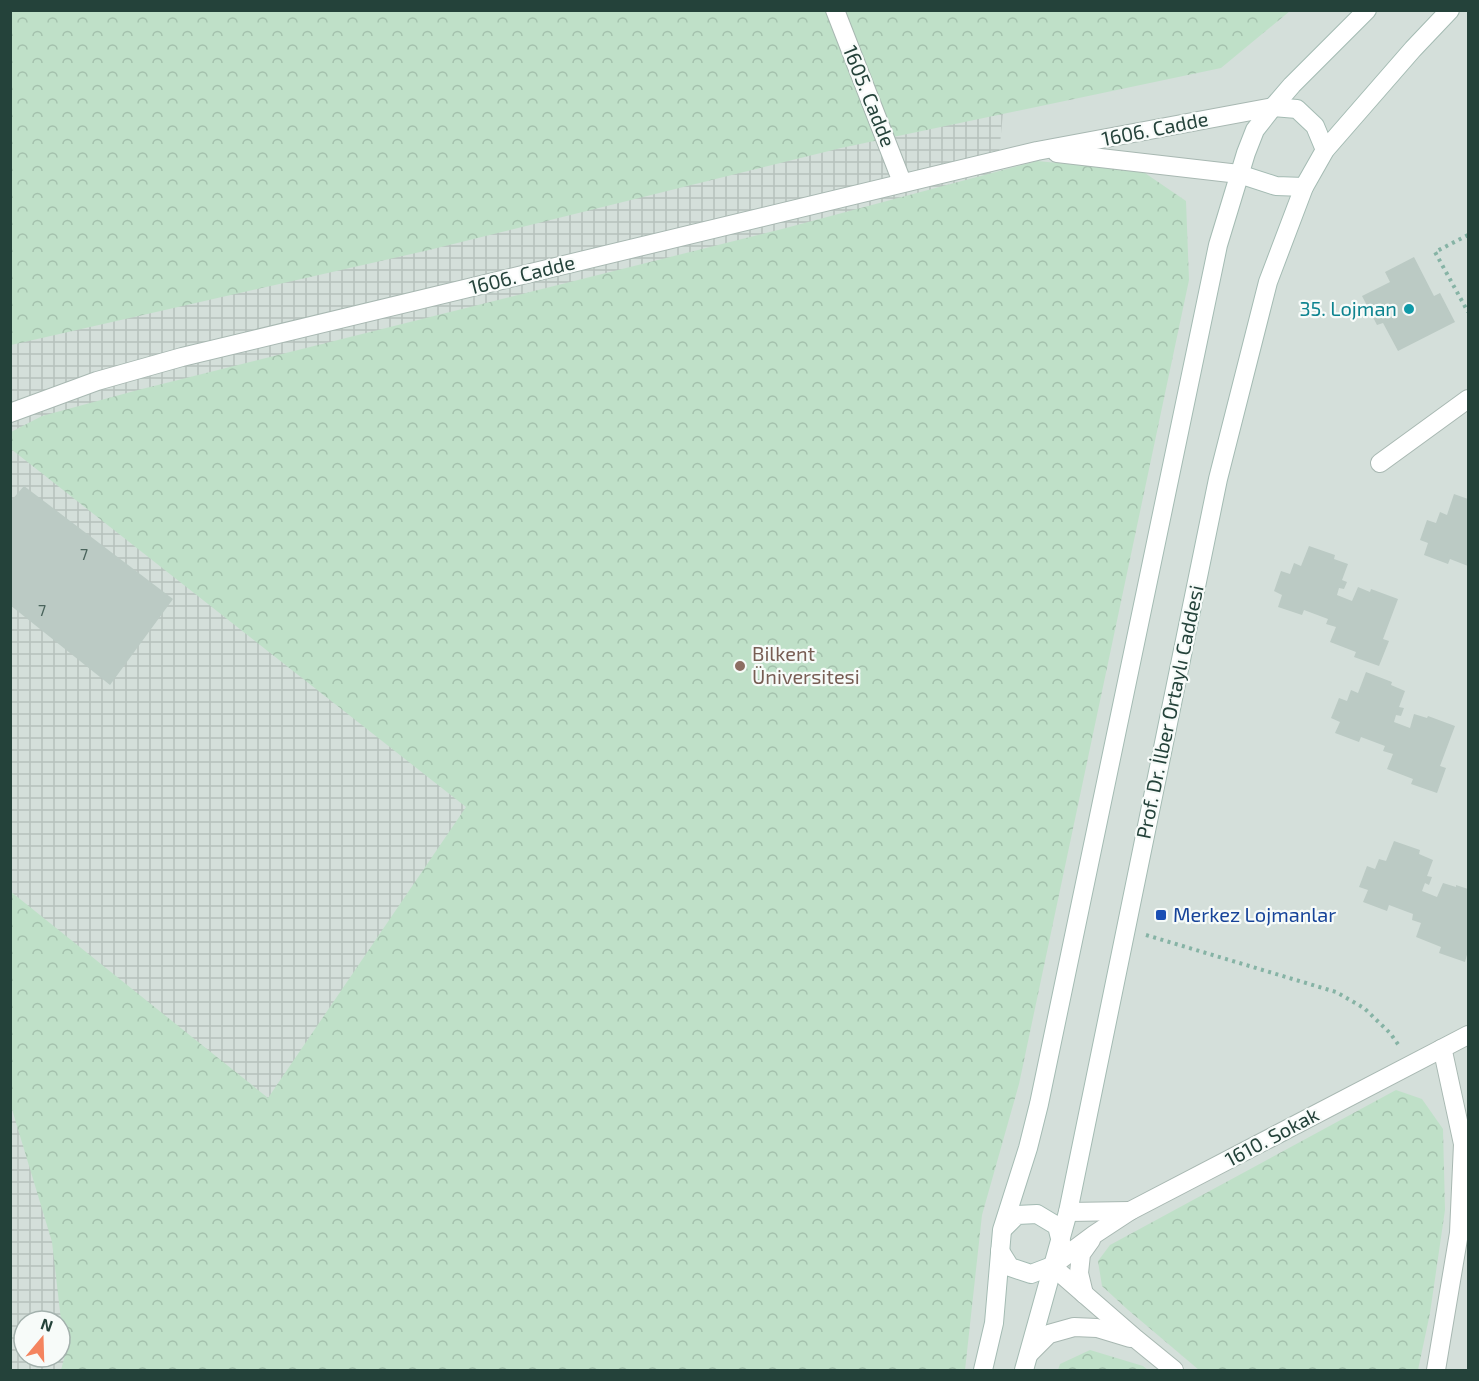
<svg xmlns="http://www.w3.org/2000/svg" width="1479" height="1381" font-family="'Exo 2',sans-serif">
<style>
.built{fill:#d4dfda;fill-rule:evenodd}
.industrial{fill:url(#industrial-grid);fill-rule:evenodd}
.forest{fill:url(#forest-crowns)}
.building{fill:#bbcac4}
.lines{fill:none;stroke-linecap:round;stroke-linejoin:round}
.street-casing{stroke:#a8b8b2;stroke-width:20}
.secondary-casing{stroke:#a4bbb3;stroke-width:20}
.path{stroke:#86b3a5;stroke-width:4;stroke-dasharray:3 4.5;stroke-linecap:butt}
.street{stroke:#fff;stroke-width:18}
.secondary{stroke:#fff;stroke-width:18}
.culture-dot{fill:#0f9aa8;stroke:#f7fbf9;stroke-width:2}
.education-dot{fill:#8d6e63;stroke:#f7fbf9;stroke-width:2}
.transit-dot{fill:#1a4fb4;stroke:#f7fbf9;stroke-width:2}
.labels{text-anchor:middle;stroke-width:4.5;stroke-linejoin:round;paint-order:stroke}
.number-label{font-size:16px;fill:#4a645c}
.street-label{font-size:20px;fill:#24423a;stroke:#f7fbf9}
.culture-label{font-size:20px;fill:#0d838f;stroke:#f7fbf9;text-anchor:end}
.education-label{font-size:20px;fill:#785e54;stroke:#f7fbf9;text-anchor:start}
.transit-label{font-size:20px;fill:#164399;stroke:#f7fbf9;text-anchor:start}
</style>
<defs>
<pattern id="industrial-grid" width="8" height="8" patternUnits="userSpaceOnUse" patternTransform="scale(1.5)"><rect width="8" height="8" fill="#d4dfda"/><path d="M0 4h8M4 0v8" fill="none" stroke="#b6c1bc"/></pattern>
<pattern id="forest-crowns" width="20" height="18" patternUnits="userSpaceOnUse" patternTransform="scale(1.5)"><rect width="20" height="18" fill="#bfe0c8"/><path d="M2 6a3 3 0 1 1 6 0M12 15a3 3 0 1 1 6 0" fill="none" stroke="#a4c1ad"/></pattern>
</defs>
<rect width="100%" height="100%" fill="#e6efeb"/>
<path class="built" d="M10 11H1468V1370H11ZM24 1321H60V1357H24Z"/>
<path class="industrial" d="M10 11 1009 51 991 237 110 1370H11ZM24 1321H60V1357H24Z"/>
<g class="forest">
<polygon points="10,11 1290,11 1221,68 841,148 429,250 11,345"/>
<polygon points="1037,161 1142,171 1186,201 1189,280 1019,1084 982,1215 965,1370 61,1370 65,1355 52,1242 11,1106 10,891 268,1098 466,807 11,449 11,432 42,416 138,390 782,229"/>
<polygon points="1396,1090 1422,1099 1443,1129 1445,1210 1430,1313 1418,1370 1199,1370 1127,1309 1102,1286 1098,1261 1110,1245"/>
<polygon points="1090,1350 1143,1366 1148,1370 1058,1370 1060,1364"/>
</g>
<g class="building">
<polygon points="1414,257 1434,296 1440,293 1455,322 1398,351 1383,323 1377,325 1362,296 1390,282 1385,272"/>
<polygon points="24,486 173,599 110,685 10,605 10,502"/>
<polygon points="1454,494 1468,499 1468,566 1450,559 1448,564 1424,555 1428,543 1420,540 1427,520 1436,523 1440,512 1447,515"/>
<polygon points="1309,546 1335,555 1334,559 1348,564 1342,580 1347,582 1344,589 1339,588 1337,595 1352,601 1358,587 1370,592 1371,589 1398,599 1383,639 1389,641 1379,666 1354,657 1356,652 1330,642 1336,627 1326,624 1328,619 1304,610 1302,615 1278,607 1282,595 1274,591 1281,571 1290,574 1294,563 1301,566"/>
<polygon points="1366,672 1392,682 1391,685 1405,691 1399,707 1404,708 1401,716 1396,715 1394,722 1410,728 1414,714 1427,718 1428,716 1455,726 1440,766 1446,768 1437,793 1411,784 1413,779 1387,769 1393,754 1383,751 1385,746 1361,737 1359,742 1335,733 1340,722 1331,718 1339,698 1347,701 1351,690 1358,693"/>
<polygon points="1394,841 1420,850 1419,854 1433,860 1427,876 1432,877 1429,885 1425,883 1422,891 1437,897 1443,883 1456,887 1456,885 1468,889 1468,951 1465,962 1439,953 1441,947 1416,937 1421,923 1412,920 1413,914 1389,905 1387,911 1363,902 1368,890 1359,887 1367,866 1375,869 1379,859 1386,861"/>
</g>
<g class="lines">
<g class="street-casing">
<g id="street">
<polyline points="835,10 902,182"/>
<polyline points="1057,153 1239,174"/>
<polyline points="10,413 97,381 182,357 1037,151 1273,107"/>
<polyline points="1380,463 1468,399"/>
<polyline points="1068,1212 1130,1211"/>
<polyline points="1084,1294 1079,1273 1081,1254 1091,1240"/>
<polyline points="1029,1354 1049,1334 1074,1327 1097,1328 1130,1338"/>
<polyline points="1174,1370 1136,1339 1052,1266 1095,1234 1130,1211 1468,1035"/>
<polyline points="1436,1370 1459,1233 1463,1144 1444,1056 1441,1049"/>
</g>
</g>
<g class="secondary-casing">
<g id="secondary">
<polyline points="1273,107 1297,109 1315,126 1325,150"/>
<polyline points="1239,174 1276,186 1304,187"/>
<polyline points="1003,1229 1017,1215 1037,1214 1057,1226 1061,1242"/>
<polyline points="1000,1251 1010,1267 1031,1274 1052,1266"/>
<polyline points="983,1370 994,1323 1002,1230 1028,1148 1039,1104 1218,245 1246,153 1255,130 1273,107 1292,85 1367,10"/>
<polyline points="1024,1370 1068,1212 1218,479 1268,282 1304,187 1325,150 1413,49 1450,10"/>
</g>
</g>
<g class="path">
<polyline points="1468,235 1435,252 1468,312"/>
<polyline points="1146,935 1336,992 1364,1008 1390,1033 1400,1047"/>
</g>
<use href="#street" class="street"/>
<use href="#secondary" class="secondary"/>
</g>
<circle class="culture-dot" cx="1409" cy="309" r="6"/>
<circle class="education-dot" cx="740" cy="666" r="6"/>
<rect class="transit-dot" x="1155" y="909" width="12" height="12" rx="3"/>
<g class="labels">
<g class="number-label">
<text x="84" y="560">7</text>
<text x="42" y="616">7</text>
</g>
<g class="street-label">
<text transform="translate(869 96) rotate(68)" y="7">1605. Cadde</text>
<text transform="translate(1155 129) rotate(-11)" y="7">1606. Cadde</text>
<text transform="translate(522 275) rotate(-14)" y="7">1606. Cadde</text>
<text transform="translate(1170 712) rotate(-78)" y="7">Prof. Dr. İlber Ortaylı Caddesi</text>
<text transform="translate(1272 1137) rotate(-28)" y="7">1610. Sokak</text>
</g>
<g class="culture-label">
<text x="1397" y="316">35. Lojman</text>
</g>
<g class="education-label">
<text x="752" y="661">Bilkent<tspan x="752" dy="23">Üniversitesi</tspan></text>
</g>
<g class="transit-label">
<text x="1173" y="922">Merkez Lojmanlar</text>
</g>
</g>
<rect width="1479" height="1381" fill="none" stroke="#24423a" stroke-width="24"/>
<g transform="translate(42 1339) rotate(19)"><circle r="28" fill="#f7fbf9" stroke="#a3b1ad" stroke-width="1.5"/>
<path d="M0-4.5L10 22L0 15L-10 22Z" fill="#f4845f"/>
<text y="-9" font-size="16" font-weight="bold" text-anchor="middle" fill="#24423a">N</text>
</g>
</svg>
